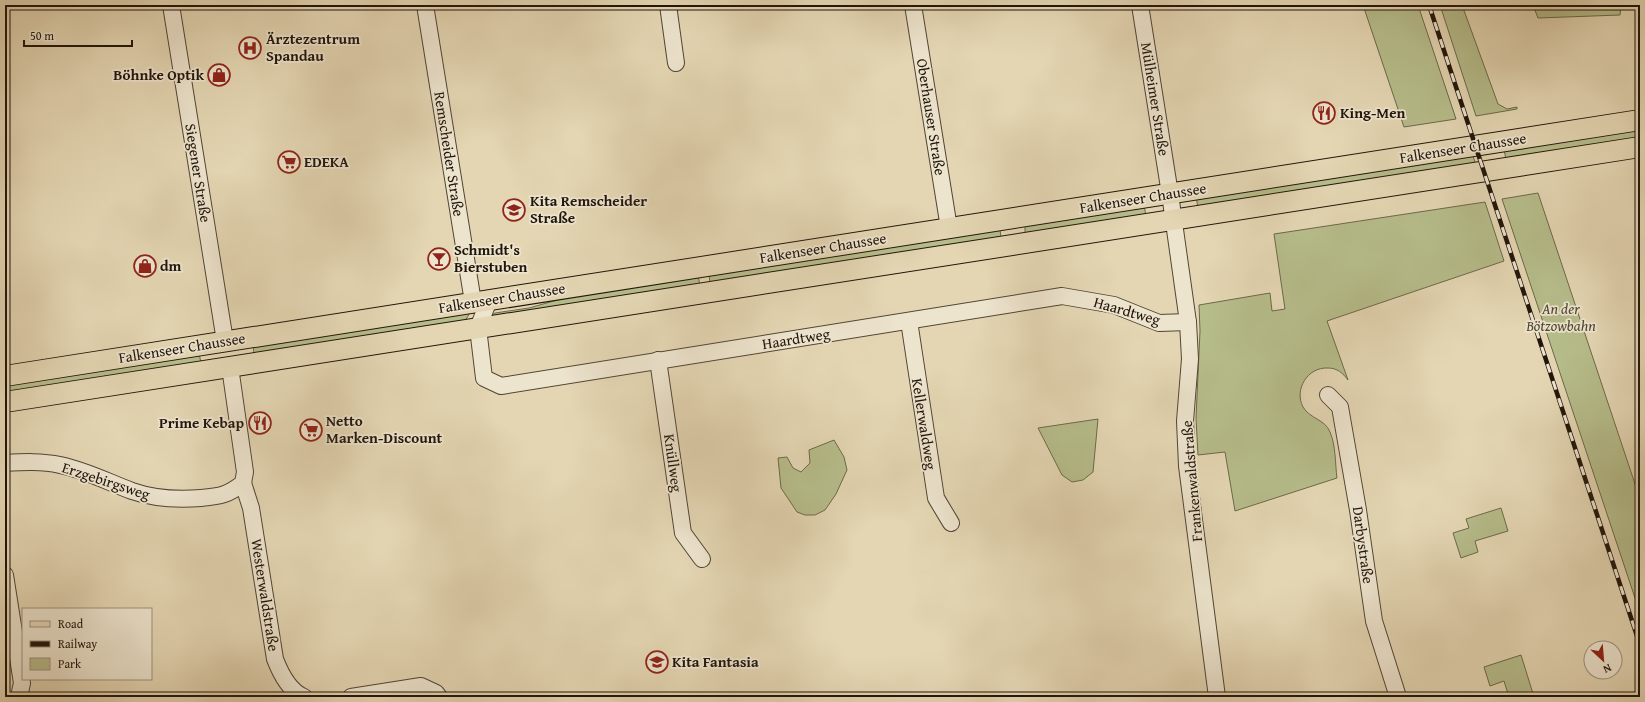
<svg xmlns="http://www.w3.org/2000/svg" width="1645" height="702" font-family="'Gentium Book Plus',serif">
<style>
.green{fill:#b6bd8b;stroke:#6c694b}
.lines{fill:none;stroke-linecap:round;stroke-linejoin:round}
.minor-casing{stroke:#524535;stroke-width:18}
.major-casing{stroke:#21150b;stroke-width:22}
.minor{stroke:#ede4ce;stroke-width:16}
.major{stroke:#e4d6b3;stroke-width:20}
.rail-casing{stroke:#21150b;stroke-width:4.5}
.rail{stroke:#ede4ce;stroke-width:3;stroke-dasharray:9;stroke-linecap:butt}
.labels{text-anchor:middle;stroke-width:3.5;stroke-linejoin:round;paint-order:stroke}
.poi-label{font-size:15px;font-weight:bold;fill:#21150b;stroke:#ede4ce;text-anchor:start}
.street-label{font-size:15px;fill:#21150b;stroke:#ede4ce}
.park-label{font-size:15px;font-style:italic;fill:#4e4731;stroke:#ede4ce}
</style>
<rect width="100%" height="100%" fill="#e4d6b3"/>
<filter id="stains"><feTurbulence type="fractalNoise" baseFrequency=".005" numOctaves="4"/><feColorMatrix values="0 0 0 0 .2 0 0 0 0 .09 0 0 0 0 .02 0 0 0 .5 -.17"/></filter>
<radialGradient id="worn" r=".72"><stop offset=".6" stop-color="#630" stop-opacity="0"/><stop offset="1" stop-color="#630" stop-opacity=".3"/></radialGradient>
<g class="green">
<polygon points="1363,5 1418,5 1456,119 1404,127"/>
<polygon points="1440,5 1462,5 1498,104 1507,109 1517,107 1517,109 1476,116"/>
<polygon points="1533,5 1621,5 1620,15 1538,18"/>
<polygon points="1640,128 1640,139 1506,160 1504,149"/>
<polygon points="1472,153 1476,165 1198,208 1196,196"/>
<polygon points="1538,193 1640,499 1640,613 1502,199"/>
<path d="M1485 202 1504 261 1327 321 1348 380C1343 373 1337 368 1328 368 1307 367 1294 390 1303 407 1310 419 1325 419 1330 432 1336 446 1335 463 1337 478L1235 511 1225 452 1198 455 1196 418 1200 331 1199 305 1270 293 1272 311 1285 309 1274 234Z"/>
<polygon points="1144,205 1146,216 1027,234 1025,232 1025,225"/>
<polygon points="1000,230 1001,237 710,284 709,273"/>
<polygon points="698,275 700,286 491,316 495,313 529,308 582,293"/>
<polygon points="471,311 465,321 254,354 253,345"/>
<polygon points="199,353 201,363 5,393 5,383"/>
<polygon points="1098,419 1093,472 1083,480 1072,482 1062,475 1038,428"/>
<polygon points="834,440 844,457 847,470 836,494 825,510 815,515 805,515 797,512 781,488 778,458 787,457 793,468 801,472 810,463 809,450"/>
<polygon points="1501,508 1508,531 1475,541 1478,552 1461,558 1453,533 1469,528 1466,519"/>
<polygon points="1521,655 1534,697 1509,697 1504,681 1490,686 1484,667"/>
</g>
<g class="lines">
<g class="minor-casing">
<g id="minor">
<polyline points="171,5 225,341"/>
<polyline points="425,5 473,302"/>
<polyline points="668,5 676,63"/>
<polyline points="913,5 949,228"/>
<polyline points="1140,5 1170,194 1188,322 1190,359 1185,421 1187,466 1217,697"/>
<polyline points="489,300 478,328 484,378 501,386 1062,296 1114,305 1159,323 1188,322"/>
<polyline points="909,321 936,498 951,523"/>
<polyline points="658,360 683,533 702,559"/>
<polyline points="1328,395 1340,407 1358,510 1374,621 1398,697"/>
<path d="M5 463C23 462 42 461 60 465 85 470 108 482 132 491 155 499 177 500 201 498 221 496 228 495 243 483L245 472 230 367"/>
<path d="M243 483 251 508 275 659C280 672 289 691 304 697"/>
<polyline points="5,575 22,683 19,697"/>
<polyline points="351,697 421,686 436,693 439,697"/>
</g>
</g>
<g class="major-casing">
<g id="major">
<polyline points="5,376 1640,120"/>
<polyline points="5,402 1640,147"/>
</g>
</g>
<use href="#minor" class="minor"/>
<use href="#major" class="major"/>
<g class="rail-casing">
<polyline id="rail" points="1429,5 1640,645"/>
</g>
<use href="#rail" class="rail"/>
</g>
<defs>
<g id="hospital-ring" transform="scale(1.15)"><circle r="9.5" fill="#ede4ce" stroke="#8f2418" stroke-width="1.5"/><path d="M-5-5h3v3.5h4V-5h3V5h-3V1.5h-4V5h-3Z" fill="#8f2418"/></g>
<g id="shop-ring" transform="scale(1.15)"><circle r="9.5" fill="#ede4ce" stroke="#8f2418" stroke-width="1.5"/><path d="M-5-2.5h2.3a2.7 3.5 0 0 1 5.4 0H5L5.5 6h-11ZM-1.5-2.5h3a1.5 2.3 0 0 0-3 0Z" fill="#8f2418"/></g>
<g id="restaurant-ring" transform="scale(1.15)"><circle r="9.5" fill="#ede4ce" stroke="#8f2418" stroke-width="1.5"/><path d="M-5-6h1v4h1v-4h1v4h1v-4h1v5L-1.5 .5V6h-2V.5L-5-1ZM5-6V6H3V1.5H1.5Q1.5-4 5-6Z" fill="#8f2418"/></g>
<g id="supermarket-ring" transform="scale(1.15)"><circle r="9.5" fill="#ede4ce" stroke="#8f2418" stroke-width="1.5"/><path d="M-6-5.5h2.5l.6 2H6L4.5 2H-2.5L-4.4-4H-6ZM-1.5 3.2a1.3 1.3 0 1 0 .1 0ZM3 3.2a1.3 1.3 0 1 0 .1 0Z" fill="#8f2418"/></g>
<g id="school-ring" transform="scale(1.15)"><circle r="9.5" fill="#ede4ce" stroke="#8f2418" stroke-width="1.5"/><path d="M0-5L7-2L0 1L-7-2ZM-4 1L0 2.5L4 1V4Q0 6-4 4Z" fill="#8f2418"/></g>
<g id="bar-ring" transform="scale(1.15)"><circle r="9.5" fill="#ede4ce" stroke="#8f2418" stroke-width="1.5"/><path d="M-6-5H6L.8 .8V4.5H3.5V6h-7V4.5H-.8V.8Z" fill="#8f2418"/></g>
</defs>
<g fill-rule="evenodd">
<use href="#hospital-ring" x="250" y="48"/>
<use href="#shop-ring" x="219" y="75"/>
<use href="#restaurant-ring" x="1324" y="113"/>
<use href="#supermarket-ring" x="289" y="162"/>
<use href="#school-ring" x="514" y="210"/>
<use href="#bar-ring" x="439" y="259"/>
<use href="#shop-ring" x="145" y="266"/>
<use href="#restaurant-ring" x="260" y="423"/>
<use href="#supermarket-ring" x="311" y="430"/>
<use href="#school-ring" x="657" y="662"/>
</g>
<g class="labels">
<g class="poi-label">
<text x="266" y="44">Ärztezentrum<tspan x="266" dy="17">Spandau</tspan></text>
<text x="204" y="80" text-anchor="end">Böhnke Optik</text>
<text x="1340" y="118">King-Men</text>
<text x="304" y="167">EDEKA</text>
<text x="530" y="206">Kita Remscheider<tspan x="530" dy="17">Straße</tspan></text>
<text x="454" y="255">Schmidt's<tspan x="454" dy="17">Bierstuben</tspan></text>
<text x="160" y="271">dm</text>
<text x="326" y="426">Netto<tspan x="326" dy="17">Marken-Discount</tspan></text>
<text x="244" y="428" text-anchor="end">Prime Kebap</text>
<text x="672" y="667">Kita Fantasia</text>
</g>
<g class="street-label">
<text transform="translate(1155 99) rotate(81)" y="5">Mülheimer Straße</text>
<text transform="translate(931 117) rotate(81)" y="5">Oberhauser Straße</text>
<text transform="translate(1463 148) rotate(-9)" y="5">Falkenseer Chaussee</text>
<text transform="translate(449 154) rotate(81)" y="5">Remscheider Straße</text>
<text transform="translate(198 173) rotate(81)" y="5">Siegener Straße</text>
<text transform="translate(1143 198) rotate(-9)" y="5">Falkenseer Chaussee</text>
<text transform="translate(823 248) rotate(-9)" y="5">Falkenseer Chaussee</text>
<text transform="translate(502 298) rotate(-9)" y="5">Falkenseer Chaussee</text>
<text transform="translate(1127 311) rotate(16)" y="5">Haardtweg</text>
<text transform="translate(796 339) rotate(-9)" y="5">Haardtweg</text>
<text transform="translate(182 348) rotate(-9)" y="5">Falkenseer Chaussee</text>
<text transform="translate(924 424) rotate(81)" y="5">Kellerwaldweg</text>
<text transform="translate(673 463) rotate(82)" y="5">Knüllweg</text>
<text transform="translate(106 481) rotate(18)" y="5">Erzgebirgsweg</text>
<text transform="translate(1192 481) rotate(-95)" y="5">Frankenwaldstraße</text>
<text transform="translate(1363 545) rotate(82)" y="5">Darbystraße</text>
<text transform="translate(265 595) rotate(81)" y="5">Westerwaldstraße</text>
</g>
<g class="park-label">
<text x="1561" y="314">An der<tspan x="1561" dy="17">Bötzowbahn</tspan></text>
</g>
</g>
<rect width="1645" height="702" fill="none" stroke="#e4d6b3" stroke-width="20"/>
<rect x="6" y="6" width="1633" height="690" fill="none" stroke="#21150b" stroke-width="2"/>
<rect x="10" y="10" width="1625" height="682" fill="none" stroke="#21150b"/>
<rect x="22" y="608" width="130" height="72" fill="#ede4ce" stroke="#9b9180"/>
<rect x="30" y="621" width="20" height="6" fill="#e4d6b3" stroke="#9b9180"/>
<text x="58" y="628" font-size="12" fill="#21150b">Road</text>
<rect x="30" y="641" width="20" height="6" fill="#21150b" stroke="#9b9180"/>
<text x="58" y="648" font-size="12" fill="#21150b">Railway</text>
<rect x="30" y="658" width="20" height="12" fill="#b6bd8b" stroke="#9b9180"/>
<text x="58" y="668" font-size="12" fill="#21150b">Park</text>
<g transform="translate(1603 660) rotate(154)"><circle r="19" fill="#ede4ce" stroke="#9b9180"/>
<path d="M0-3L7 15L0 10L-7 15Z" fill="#8f2418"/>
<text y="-6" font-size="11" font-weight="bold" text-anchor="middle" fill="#21150b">N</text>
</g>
<path d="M24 40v6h108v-6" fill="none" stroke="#21150b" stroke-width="2"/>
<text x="30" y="40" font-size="12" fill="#21150b" stroke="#ede4ce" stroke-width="3" paint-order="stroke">50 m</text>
<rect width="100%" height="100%" filter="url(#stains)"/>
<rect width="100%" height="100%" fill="url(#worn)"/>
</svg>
